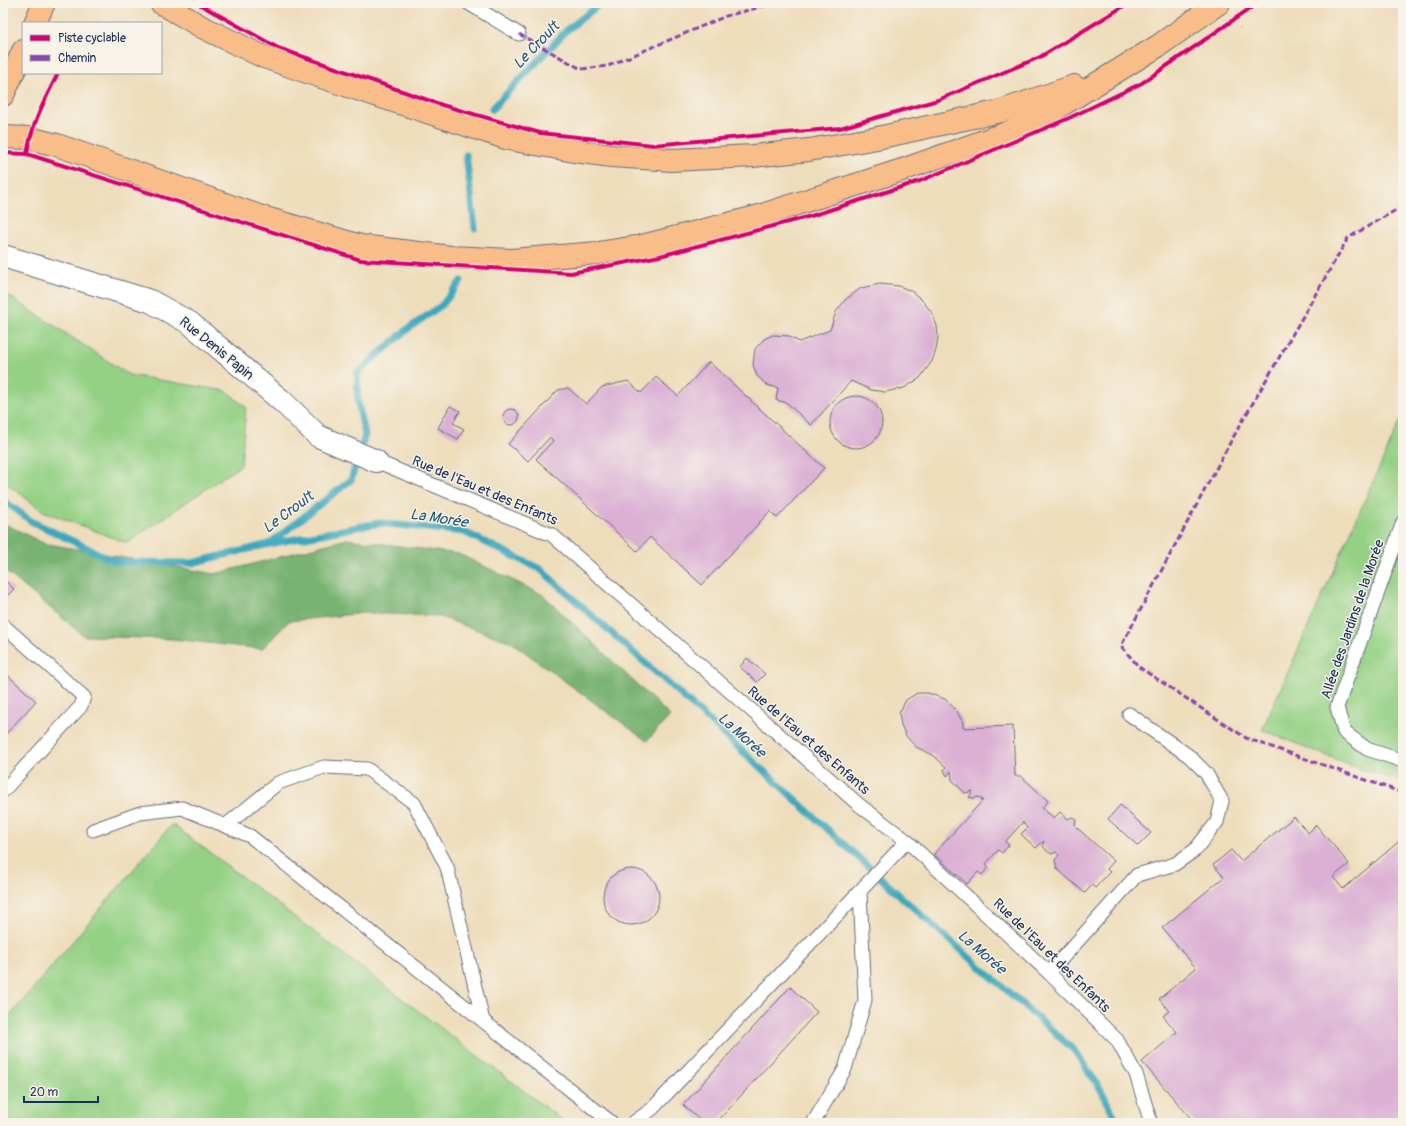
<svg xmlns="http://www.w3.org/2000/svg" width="1406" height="1126" font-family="Pangolin,sans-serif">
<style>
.green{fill:#95d185;stroke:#588072}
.forest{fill:#78b372;stroke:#4a7168}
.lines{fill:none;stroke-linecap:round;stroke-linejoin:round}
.stream{stroke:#3da8bd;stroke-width:7}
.building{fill:#dbb0d4}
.service-casing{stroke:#656c7f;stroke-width:15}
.minor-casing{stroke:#656c7f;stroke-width:24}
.primary-casing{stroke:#656c7f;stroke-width:24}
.service{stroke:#fff;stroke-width:13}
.minor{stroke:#fff;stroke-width:22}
.primary{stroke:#f8bd89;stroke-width:22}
.quiet{stroke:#8e44ad;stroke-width:3;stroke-dasharray:6 3;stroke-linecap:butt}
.cycleway-casing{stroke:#f7f3e8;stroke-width:6}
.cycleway{stroke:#d6006c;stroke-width:4}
.labels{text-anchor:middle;stroke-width:3;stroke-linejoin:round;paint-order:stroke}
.street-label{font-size:14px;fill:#1b2f5e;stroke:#f7f3e8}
.water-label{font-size:15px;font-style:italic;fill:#27597f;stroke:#f7f3e8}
</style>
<rect width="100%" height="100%" fill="#f7f3e8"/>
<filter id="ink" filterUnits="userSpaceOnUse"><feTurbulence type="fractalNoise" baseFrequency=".025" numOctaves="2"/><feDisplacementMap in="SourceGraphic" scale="8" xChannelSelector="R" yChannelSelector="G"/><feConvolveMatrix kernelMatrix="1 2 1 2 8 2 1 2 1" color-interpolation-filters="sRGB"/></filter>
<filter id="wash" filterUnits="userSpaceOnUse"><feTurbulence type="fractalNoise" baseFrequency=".012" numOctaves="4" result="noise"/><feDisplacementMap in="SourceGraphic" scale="16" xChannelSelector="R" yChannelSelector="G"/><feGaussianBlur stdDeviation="0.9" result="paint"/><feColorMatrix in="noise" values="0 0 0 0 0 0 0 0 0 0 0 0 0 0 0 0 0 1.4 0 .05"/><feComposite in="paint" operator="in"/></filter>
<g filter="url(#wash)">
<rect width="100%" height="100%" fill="#edb"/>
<g class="green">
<polygon points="3,292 129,375 226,391 246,407 241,465 127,543 43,511 3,481"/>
<polygon points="1403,415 1403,782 1358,768 1262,730"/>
<polygon points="172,824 566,1123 3,1123 3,1024"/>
</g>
<polygon class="forest" points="3,523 43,543 215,574 347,539 459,554 543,595 670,716 647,741 511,642 437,616 365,613 289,621 262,649 172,639 84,636 3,569"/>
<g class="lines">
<g class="stream">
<polyline points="492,109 567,30 601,3"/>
<polyline points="466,155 475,228"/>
<polyline points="3,500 31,521 116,562 192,563 269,544 351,480 365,435 358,402 357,373 409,328 442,305 461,281"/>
<polyline points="269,544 379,523 464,532 540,569 680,694 908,903 1074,1050 1100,1088 1118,1123"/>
</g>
</g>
<g id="blocks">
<g class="building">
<polygon points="880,284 899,286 911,291 922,300 932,313 937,326 938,337 936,350 932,361 920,378 904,388 894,390 885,392 871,390 851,381 811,425 787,403 776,400 778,388 767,385 757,376 753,365 755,349 764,339 773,335 789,336 799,342 830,330 836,312 845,300 861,288"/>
<polygon points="709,362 824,468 777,518 770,511 702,585 650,537 637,551 536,459 553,441 550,437 528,461 508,444 558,390 568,388 586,404 602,387 628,381 641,393 656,377 678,396"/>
<circle cx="856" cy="422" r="26"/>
<polygon points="450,406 460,411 453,423 464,429 458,439 438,428"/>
<circle cx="511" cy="417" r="8"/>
<polygon points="3,579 14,589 3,600"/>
<polygon points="747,658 765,674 757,682 740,667"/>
<polygon points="3,671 36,701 3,737"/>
<polygon points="917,693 928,693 945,699 957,711 963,723 963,728 1013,726 1015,776 1021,776 1048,801 1042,808 1054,818 1060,812 1068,819 1072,817 1076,819 1075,826 1114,861 1107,869 1110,872 1095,888 1092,885 1085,893 1057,869 1055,860 1059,855 1056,852 1052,854 1047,851 1043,846 1044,841 1036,848 1026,839 1021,834 1027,828 1023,822 1005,842 1009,845 1002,853 998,850 986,864 989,867 982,875 978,872 967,884 934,854 983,800 979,797 974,798 969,797 973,791 965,793 952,780 951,771 947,776 944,770 946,767 933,755 916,747 906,736 901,725 899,713 906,700"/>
<polygon points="1120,805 1151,833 1138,846 1108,819"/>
<polygon points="1294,817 1308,833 1316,825 1349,864 1333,877 1343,889 1403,838 1403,1123 1195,1123 1142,1062 1177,1032 1163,1016 1169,1011 1159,999 1196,968 1162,928 1224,877 1213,865 1231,850 1241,861"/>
<circle cx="631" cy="897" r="28"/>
<polygon points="790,987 817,1012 716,1123 703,1123 683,1105"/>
</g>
</g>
</g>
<g filter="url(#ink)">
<use href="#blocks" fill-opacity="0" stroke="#656c7f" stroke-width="1"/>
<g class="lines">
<g class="service-casing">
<g id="service">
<polyline points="468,3 519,34"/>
<polyline points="376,461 552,535 858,804 907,841 1049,973 1117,1040 1136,1074 1151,1123"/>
<polyline points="1403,522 1337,707 1344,732 1367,749 1403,761"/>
<polyline points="3,625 84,697 81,706 3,791"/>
<polyline points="225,826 278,783 324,767 367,769 414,803 447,867 483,1021"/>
<polyline points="93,830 140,813 182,808 250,836 612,1123"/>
<polyline points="860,891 907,841"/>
<polyline points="1049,973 1137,875 1175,864 1195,850 1217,822 1222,801 1206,773 1189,756 1129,714"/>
<polyline points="633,1123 652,1109 860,891 865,1000 845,1069 813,1123"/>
</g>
</g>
<g class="minor-casing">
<polyline id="minor" points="3,256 150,301 190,323 283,402 318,436 376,461"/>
</g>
<g class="primary-casing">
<g id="primary">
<polyline points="161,3 202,27 264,57 330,80 509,139 574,151 612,156 672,160 753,156 809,150 877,138 1001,111 1074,86"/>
<polyline points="35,23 44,3"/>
<polyline points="3,95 23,51"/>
<polyline points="3,137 29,138 57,145 259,216 361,246 451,257 511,260 598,253 642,246 756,217 902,170 1009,132 1057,108 1158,46 1219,3"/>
</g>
</g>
<use href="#service" class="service"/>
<use href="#minor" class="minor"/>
<use href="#primary" class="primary"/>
<g class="quiet">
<polyline points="519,34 581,69 608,66 726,16 775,3"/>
<polyline points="1403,206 1348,238 1231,441 1121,646 1139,667 1246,738 1403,793"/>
</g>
<g class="cycleway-casing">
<g id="cycleway">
<polyline points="197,3 278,48 442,105 540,133 653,145 840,128 938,100 1040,57 1129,3"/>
<polyline points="3,153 27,154 361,260 571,273 660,256 811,216 920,181 1067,119 1142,83 1258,3"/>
<path d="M27 154C31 125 45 100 58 73"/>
</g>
</g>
<use href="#cycleway" class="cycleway"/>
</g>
</g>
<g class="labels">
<g class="street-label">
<text transform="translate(217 348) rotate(39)" y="5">Rue Denis Papin</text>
<text transform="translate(485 490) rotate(23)" y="5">Rue de l'Eau et des Enfants</text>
<text transform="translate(1352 619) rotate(-71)" y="5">Allée des Jardins de la Morée</text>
<text transform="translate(809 740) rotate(41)" y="5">Rue de l'Eau et des Enfants</text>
<text transform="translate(1052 955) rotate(44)" y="5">Rue de l'Eau et des Enfants</text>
</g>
<g class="water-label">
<text transform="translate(536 45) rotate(-46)" y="5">Le Croult</text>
<text transform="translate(288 512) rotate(-37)" y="5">Le Croult</text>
<text transform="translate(439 518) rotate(9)" y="5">La Morée</text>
<text transform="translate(742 735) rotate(42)" y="5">La Morée</text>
<text transform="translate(982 952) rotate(41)" y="5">La Morée</text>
</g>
</g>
<rect width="1406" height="1126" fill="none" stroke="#f7f3e8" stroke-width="16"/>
<rect x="22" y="22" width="140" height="52" fill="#f7f3e8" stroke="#9fa5b1"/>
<rect x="30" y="35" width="20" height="6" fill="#d6006c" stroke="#9fa5b1"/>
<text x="58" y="42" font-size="12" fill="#1b2f5e">Piste cyclable</text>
<rect x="30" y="55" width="20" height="6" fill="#8e44ad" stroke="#9fa5b1"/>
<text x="58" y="62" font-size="12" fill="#1b2f5e">Chemin</text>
<path d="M24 1096v6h74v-6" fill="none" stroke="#1b2f5e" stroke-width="2"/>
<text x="30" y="1096" font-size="12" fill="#1b2f5e" stroke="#f7f3e8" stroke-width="3" paint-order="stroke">20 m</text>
</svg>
